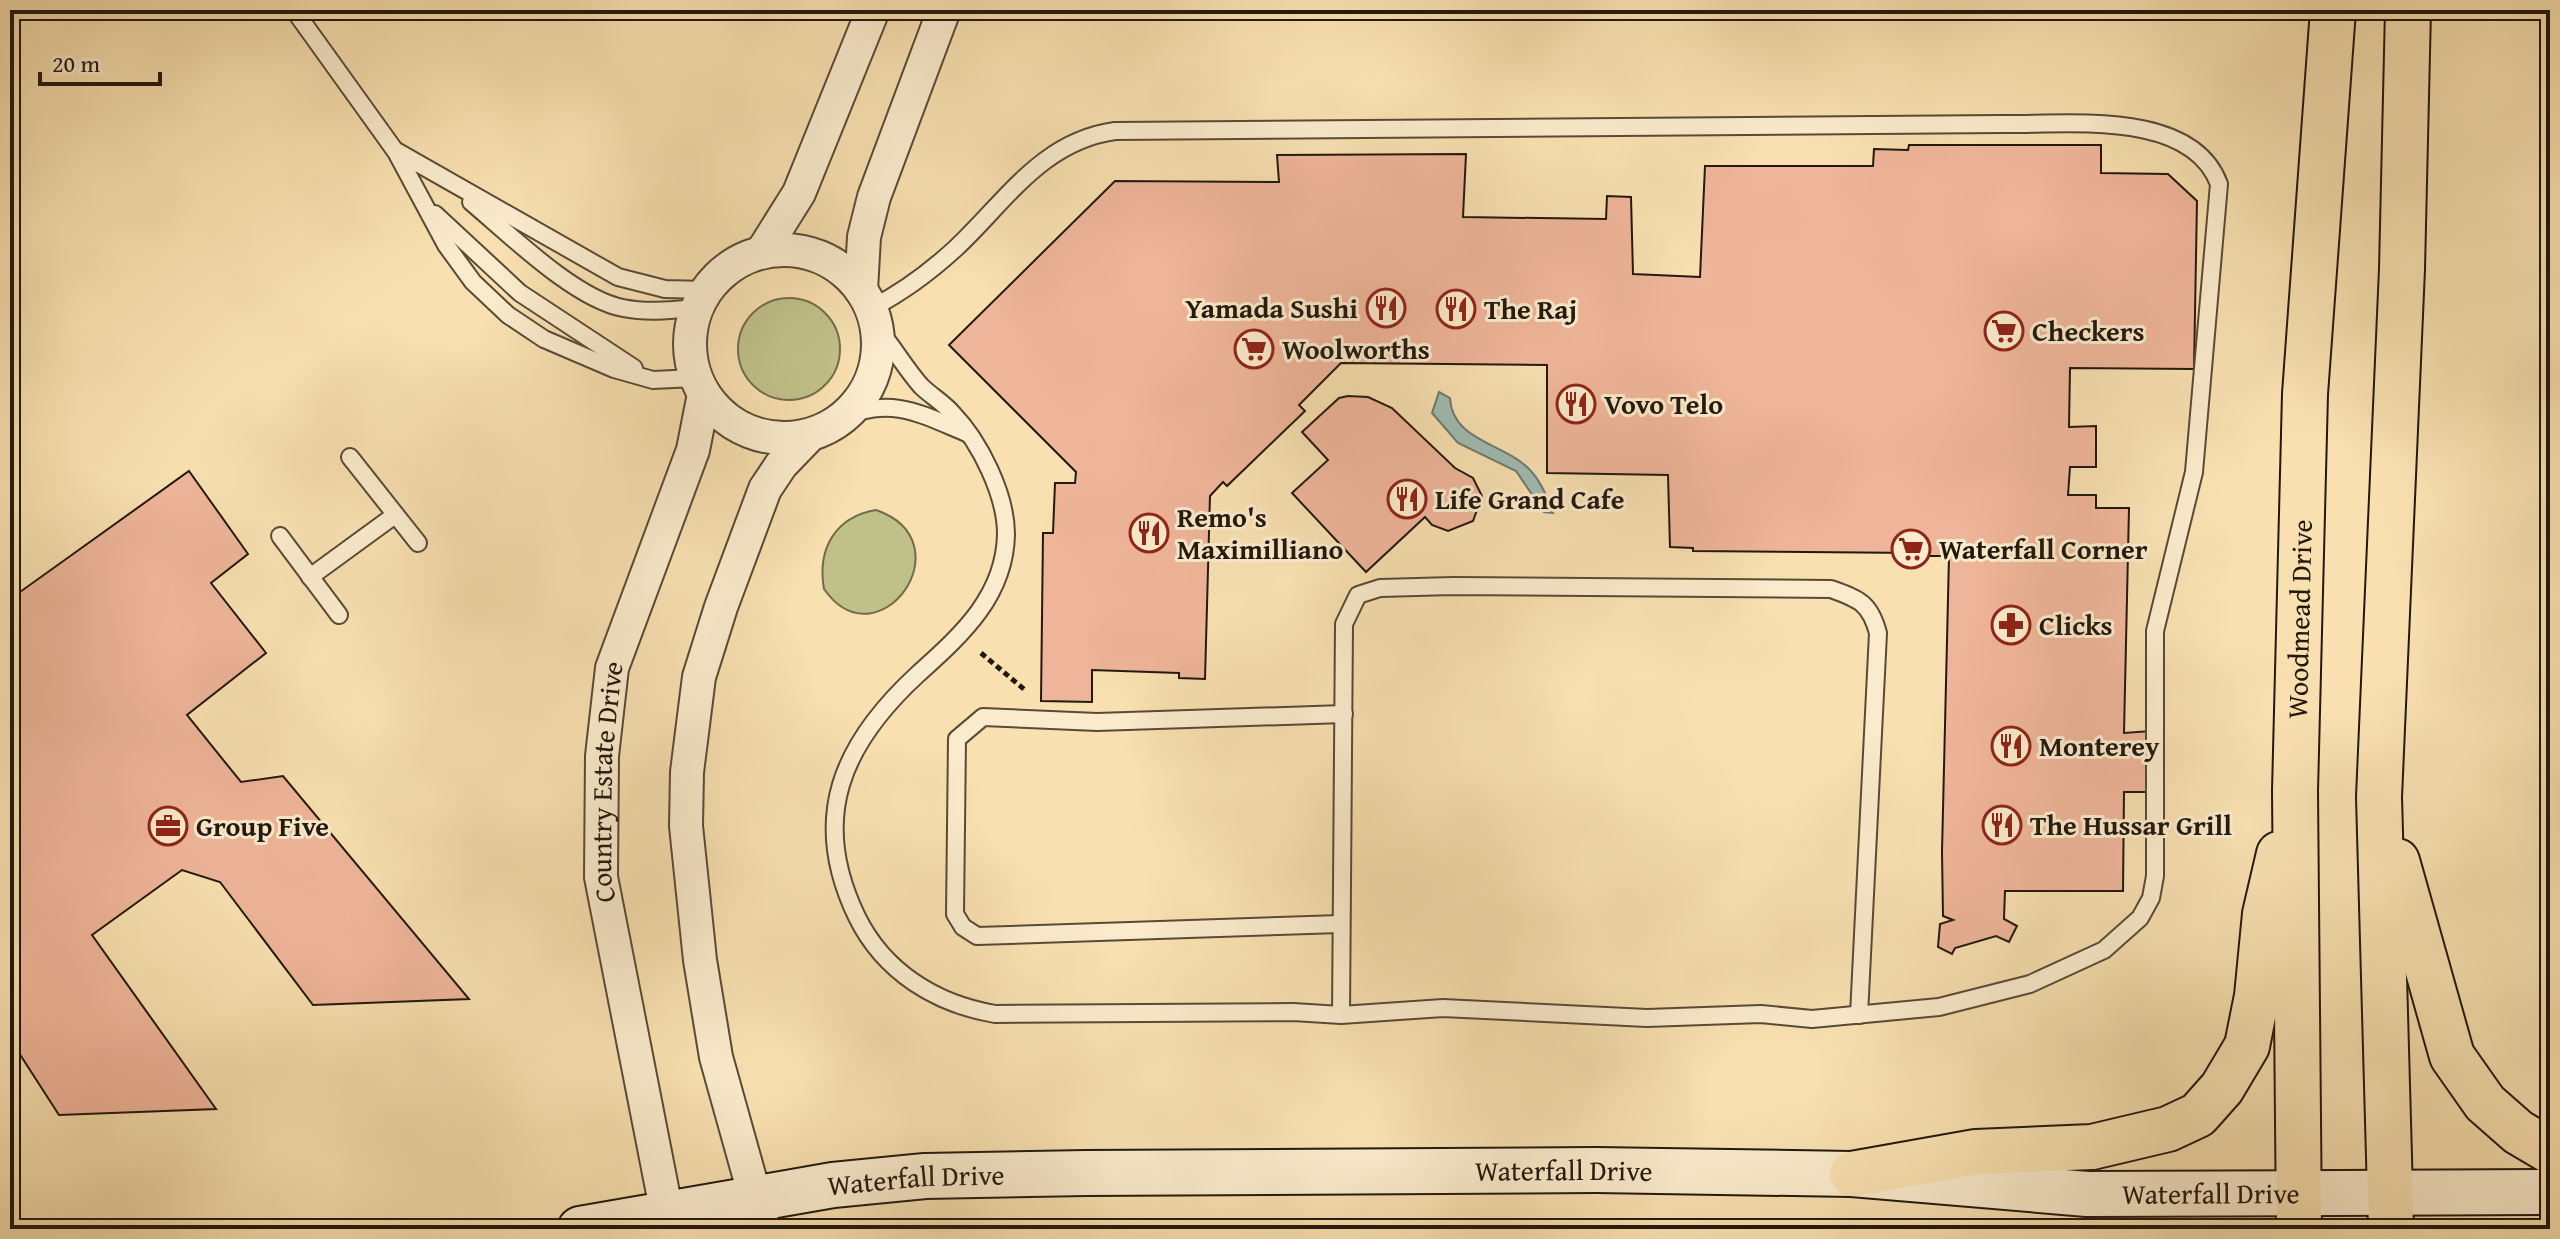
<svg xmlns="http://www.w3.org/2000/svg" width="2560" height="1239" font-family="'Gentium Book Plus',serif">
<style>
.green{fill:#c0c189;stroke:#716c4c;stroke-width:2}
.water{fill:#9fbcb2;stroke:#6d7a70;stroke-width:2}
.building{fill:#efb59a;stroke:#22180e;stroke-width:2}
.lines{fill:none;stroke-linecap:round;stroke-linejoin:round}
.service-casing{stroke:#584a36;stroke-width:20}
.minor-casing{stroke:#584a36;stroke-width:36}
.secondary-casing{stroke:#22180e;stroke-width:48}
.primary-casing{stroke:#22180e;stroke-width:48}
.path{stroke:#22180e;stroke-width:5;stroke-dasharray:6 4;stroke-linecap:butt}
.service{stroke:#faebcc;stroke-width:16}
.minor{stroke:#faebcc;stroke-width:32}
.secondary{stroke:#faebcc;stroke-width:44}
.primary{stroke:#f8e0b0;stroke-width:44}
.labels{text-anchor:middle;stroke-width:6;stroke-linejoin:round;paint-order:stroke}
.poi-label{font-size:28px;font-weight:bold;fill:#22180e;stroke:#faebcc;text-anchor:start}
.street-label{font-size:28px;fill:#22180e;stroke:#faebcc}
</style>
<rect width="100%" height="100%" fill="#f8e0b0"/>
<filter id="stains"><feTurbulence type="fractalNoise" baseFrequency=".0025" numOctaves="4"/><feColorMatrix values="0 0 0 0 .2 0 0 0 0 .09 0 0 0 0 .02 0 0 0 .5 -.17"/></filter>
<radialGradient id="worn" r=".72"><stop offset=".6" stop-color="#630" stop-opacity="0"/><stop offset="1" stop-color="#630" stop-opacity=".3"/></radialGradient>
<g class="green">
<circle cx="789" cy="349" r="51"/>
<path d="M876 510C968 542 878 666 824 589 817 549 835 517 876 510Z"/>
</g>
<path class="water" d="M1439 392 1450 398C1452 441 1504 443 1529 469 1541 481 1547 497 1553 513L1544 512 1516 471 1458 443 1432 413Z"/>
<g class="building">
<polygon points="1909,145 2101,145 2101,173 2168,174 2197,201 2194,369 2070,368 2069,427 2096,426 2096,467 2070,467 2068,495 2096,495 2096,508 2129,508 2124,733 2151,731 2151,792 2124,792 2123,891 2005,891 2004,919 2017,926 2009,942 1996,936 1955,948 1952,954 1938,947 1940,924 1953,920 1943,916 1942,852 1949,556 1917,556 1917,553 1693,551 1693,548 1670,547 1668,475 1547,473 1547,365 1341,363 1299,405 1305,411 1227,486 1223,482 1210,496 1205,679 1179,678 1179,673 1092,670 1092,702 1041,701 1043,533 1053,533 1055,483 1075,483 1076,472 949,345 1115,181 1279,182 1277,155 1466,154 1463,217 1606,219 1607,196 1631,197 1633,274 1700,277 1705,166 1873,166 1874,149 1908,150"/>
<polygon points="1348,396 1368,397 1392,408 1455,468 1473,478 1482,496 1473,521 1448,531 1432,525 1425,517 1366,572 1292,493 1328,460 1302,432 1339,398"/>
<polygon points="189,471 248,554 211,583 266,653 187,715 241,782 283,776 469,999 313,1005 220,882 182,870 92,935 216,1109 59,1115 10,1039 10,581 20,592"/>
</g>
<g class="lines">
<g class="service-casing">
<g id="service">
<polyline points="294,10 396,152 446,245 473,282 508,315 544,339 614,369 653,380 695,378"/>
<polyline points="398,152 618,277 665,289 706,290"/>
<path d="M471 202C509 234 575 299 623 308 648 313 673 310 697 308"/>
<polyline points="435,214 520,293 634,368"/>
<path d="M872 308C901 293 931 271 956 248 1006 201 1042 141 1115 131L2002 124C2067 125 2191 109 2219 184L2194 472 2155 631V876L2151 898 2140 918 2104 950 2030 984 1939 1007 1812 1019 1761 1014 1647 1018 1443 1008 1341 1015 1293 1012 995 1014C936 1004 884 972 857 917 809 818 842 744 918 674 960 636 1005 597 1006 534 1006 495 980 442 953 414 944 403 931 396 921 386 905 368 893 346 877 328"/>
<path d="M843 418C891 395 923 415 969 434"/>
<polyline points="350,457 418,543"/>
<polyline points="280,536 339,615"/>
<polyline points="310,577 395,515"/>
<polyline points="1340,924 977,936 963,927 955,914 957,739 983,717 1097,722 1344,714"/>
<path d="M1341 1015 1344 624 1358 595 1380 588 1453 586 1831 589C1859 599 1870 603 1878 633L1859 1015"/>
</g>
</g>
<g class="minor-casing">
<g id="minor">
<circle cx="784" cy="344" r="94"/>
<polyline points="762,252 799,193 873,10"/>
<polyline points="861,290 864,237 874,197 944,10"/>
<path id="s1" d="M670 1229 601 877 602 756 612 668 693 450 704 394"/>
<polyline points="764,1229 716,1057 700,960 686,826 687,772 699,677 721,607 765,489 781,465 810,435"/>
</g>
</g>
<g class="secondary-casing">
<g id="secondary">
<path id="s2" d="M580 1229 833 1185 925 1176 1086 1173 1596 1170 1852 1174 2087 1194 2550 1192"/>
</g>
</g>
<g class="primary-casing">
<g id="primary">
<polyline points="2397,861 2452,1056 2485,1103 2518,1132 2550,1151"/>
<polyline points="1852,1174 1976,1152 2092,1147 2168,1129 2198,1115 2222,1088 2247,1046 2257,996 2265,914 2279,854"/>
<path id="s3" d="M2299 1229 2295 791 2305 394 2333 10"/>
<polyline points="2391,1229 2379,797 2402,269 2408,10"/>
</g>
</g>
<polyline class="path" points="981,653 1025,690"/>
<use href="#service" class="service"/>
<use href="#minor" class="minor"/>
<use href="#secondary" class="secondary"/>
<use href="#primary" class="primary"/>
</g>
<defs>
<g id="restaurant-ring" transform="scale(2)"><circle r="9.5" fill="#faebcc" stroke="#8f2418" stroke-width="1.5"/><path d="M-5-6h1v4h1v-4h1v4h1v-4h1v5L-1.5 .5V6h-2V.5L-5-1ZM5-6V6H3V1.5H1.5Q1.5-4 5-6Z" fill="#8f2418"/></g>
<g id="supermarket-ring" transform="scale(2)"><circle r="9.5" fill="#faebcc" stroke="#8f2418" stroke-width="1.5"/><path d="M-6-5.5h2.5l.6 2H6L4.5 2H-2.5L-4.4-4H-6ZM-1.5 3.2a1.3 1.3 0 1 0 .1 0ZM3 3.2a1.3 1.3 0 1 0 .1 0Z" fill="#8f2418"/></g>
<g id="pharmacy-ring" transform="scale(2)"><circle r="9.5" fill="#faebcc" stroke="#8f2418" stroke-width="1.5"/><path d="M-2-6h4v4h4v4h-4v4h-4v-4h-4v-4h4Z" fill="#8f2418"/></g>
<g id="office-ring" transform="scale(2)"><circle r="9.5" fill="#faebcc" stroke="#8f2418" stroke-width="1.5"/><path d="M-6-3h4V-5.5h4V-3h4V5H-6ZM-1-4.5V-3h2v-1.5ZM-6 0V1H6V0Z" fill="#8f2418"/></g>
</defs>
<g fill-rule="evenodd">
<use href="#restaurant-ring" x="1386" y="308"/>
<use href="#restaurant-ring" x="1456" y="309"/>
<use href="#supermarket-ring" x="2004" y="331"/>
<use href="#supermarket-ring" x="1254" y="349"/>
<use href="#restaurant-ring" x="1576" y="404"/>
<use href="#restaurant-ring" x="1407" y="499"/>
<use href="#restaurant-ring" x="1149" y="533"/>
<use href="#supermarket-ring" x="1911" y="549"/>
<use href="#pharmacy-ring" x="2011" y="625"/>
<use href="#restaurant-ring" x="2011" y="746"/>
<use href="#restaurant-ring" x="2002" y="825"/>
<use href="#office-ring" x="168" y="826"/>
</g>
<g class="labels">
<g class="poi-label">
<text x="1358" y="318" text-anchor="end">Yamada Sushi</text>
<text x="1484" y="319">The Raj</text>
<text x="2032" y="341">Checkers</text>
<text x="1282" y="359">Woolworths</text>
<text x="1604" y="414">Vovo Telo</text>
<text x="1435" y="509">Life Grand Cafe</text>
<text x="1177" y="527">Remo's<tspan x="1177" dy="32">Maximilliano</tspan></text>
<text x="1939" y="559">Waterfall Corner</text>
<text x="2039" y="635">Clicks</text>
<text x="2039" y="756">Monterey</text>
<text x="2030" y="835">The Hussar Grill</text>
<text x="196" y="836">Group Five</text>
</g>
<g class="street-label">
<text dy="10" stroke="none"><textPath href="#s3" startOffset="610">Woodmead Drive</textPath></text>
<text dy="10" stroke="none"><textPath href="#s1" startOffset="454">Country Estate Drive</textPath></text>
<text dy="10" stroke="none"><textPath href="#s2" startOffset="988">Waterfall Drive</textPath></text>
<text dy="10" stroke="none"><textPath href="#s2" startOffset="340">Waterfall Drive</textPath></text>
<text dy="10" stroke="none"><textPath href="#s2" startOffset="1636">Waterfall Drive</textPath></text>
</g>
</g>
<rect width="2560" height="1239" fill="none" stroke="#f8e0b0" stroke-width="40"/>
<rect x="12" y="12" width="2536" height="1215" fill="none" stroke="#22180e" stroke-width="4"/>
<rect x="20" y="20" width="2520" height="1199" fill="none" stroke="#22180e" stroke-width="2"/>
<path d="M40 72v12h120v-12" fill="none" stroke="#22180e" stroke-width="4"/>
<text x="52" y="72" font-size="24" fill="#22180e" stroke="#faebcc" stroke-width="6" paint-order="stroke">20 m</text>
<rect width="100%" height="100%" filter="url(#stains)"/>
<rect width="100%" height="100%" fill="url(#worn)"/>
</svg>
